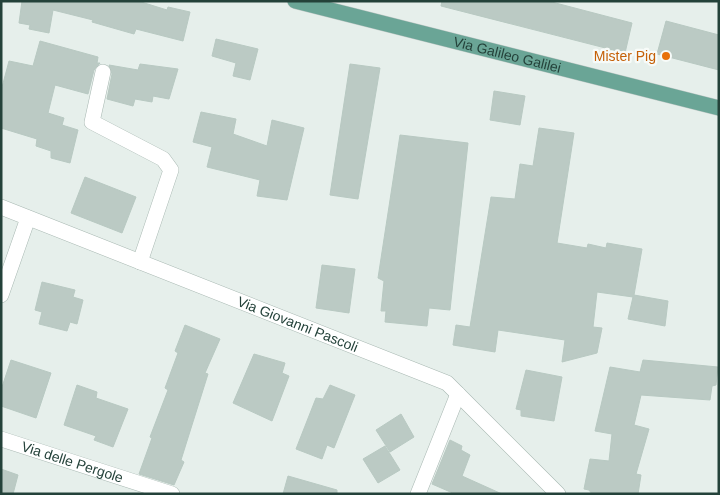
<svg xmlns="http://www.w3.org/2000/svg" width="720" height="495" font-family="Arial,sans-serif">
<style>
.building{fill:#bbcac4;stroke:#b8c9c2}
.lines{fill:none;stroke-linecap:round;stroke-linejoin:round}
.minor-casing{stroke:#a8b8b2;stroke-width:16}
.major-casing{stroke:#c2cac8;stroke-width:16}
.minor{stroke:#fff;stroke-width:15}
.major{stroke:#6aa596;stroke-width:15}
.food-dot{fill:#e8710a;stroke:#f7fbf9;stroke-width:2}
.labels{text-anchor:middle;stroke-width:4.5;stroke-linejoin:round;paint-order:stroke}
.street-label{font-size:14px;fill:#24423a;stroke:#f7fbf9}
.food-label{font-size:14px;fill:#c56008;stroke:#f7fbf9;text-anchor:end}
</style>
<rect width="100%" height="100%" fill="#e6efeb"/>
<g class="building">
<polygon points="22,1 138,1 167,10 168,7 190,12 183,41 136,29 134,34 92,22 93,20 53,10 49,33 29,29 30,25 19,23"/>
<polygon points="442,1 548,1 632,23 625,53 441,6"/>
<polygon points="666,21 719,35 719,70 657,54"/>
<polygon points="216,39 258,49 250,80 233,76 236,63 212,56"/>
<polygon points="40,41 98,57 97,63 100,63 94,70 88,94 55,85 48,113 64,118 62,125 78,130 70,163 51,158 51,151 36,146 37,139 1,128 1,91 9,61 33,66"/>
<polygon points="140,64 178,69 169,99 153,96 152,102 135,99 133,106 107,99 112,74 109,65 138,70"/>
<polygon points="350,64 380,68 358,199 330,195"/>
<polygon points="494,91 525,96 520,125 490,120"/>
<polygon points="201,112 236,119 233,134 267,146 272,120 304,128 287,200 257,196 260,180 207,167 212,147 193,142"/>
<polygon points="539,128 574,133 557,243 587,248 588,244 606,248 607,243 642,249 634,295 668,301 665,326 628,319 633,297 597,292 593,327 602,328 597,353 562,362 565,340 498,330 495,352 453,345 456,325 470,327 491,197 515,199 520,164 533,166"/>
<polygon points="400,135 468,143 450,310 429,308 427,326 385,322 386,311 381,311 384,281 378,278"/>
<polygon points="85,177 136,197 122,233 71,213"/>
<polygon points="322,265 355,269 349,313 316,308"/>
<polygon points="42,282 75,290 73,297 83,300 77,324 70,322 67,331 39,324 42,312 35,310"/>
<polygon points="185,325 220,339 205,373 208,374 181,460 184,462 174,485 139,474 152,438 150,437 168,390 165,388 178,353 175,351"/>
<polygon points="254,354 285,363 282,373 289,376 272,421 233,403"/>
<polygon points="11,360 51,373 36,418 1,406 1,390"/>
<polygon points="643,360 718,367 716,385 712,386 710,400 641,395 634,425 649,429 636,474 641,475 638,494 592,494 589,490 584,489 590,459 609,461 612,434 595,431 610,367 640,372"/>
<polygon points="526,370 562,377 554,421 521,416 521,410 516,409"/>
<polygon points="77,385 97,392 96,398 128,409 113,447 94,440 96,436 64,425"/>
<polygon points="330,385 355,395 334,448 327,445 322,459 296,449 316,398 323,399"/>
<polygon points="401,414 414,437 390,452 376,430"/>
<polygon points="450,440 462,446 461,450 470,455 462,476 502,494 455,494 432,484"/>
<polygon points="385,446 400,470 378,483 363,459"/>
<polygon points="1,469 18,475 13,494 1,494"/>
<polygon points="288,476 337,490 337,494 283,494"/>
</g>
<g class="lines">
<g class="minor-casing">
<g id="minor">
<polyline points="103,72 92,122 163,159 171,170 140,262"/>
<path id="s1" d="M1 207 447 383 558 494"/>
<polyline points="1,295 28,218"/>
<path id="s2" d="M1 439 172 494"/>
<polyline points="418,494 458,394"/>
</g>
</g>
<g class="major-casing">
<g id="major">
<path id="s3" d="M295 1 719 108"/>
</g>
</g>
<use href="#minor" class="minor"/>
<use href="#major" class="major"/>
</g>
<circle class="food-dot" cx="666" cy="56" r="5"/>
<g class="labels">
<g class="street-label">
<text dy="5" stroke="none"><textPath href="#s3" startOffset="219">Via Galileo Galilei</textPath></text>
<text dy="5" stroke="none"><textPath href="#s1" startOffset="319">Via Giovanni Pascoli</textPath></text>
<text dy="5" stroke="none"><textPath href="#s2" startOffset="75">Via delle Pergole</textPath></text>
</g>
<g class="food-label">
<text x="656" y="61">Mister Pig</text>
</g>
</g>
<rect width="720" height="495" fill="none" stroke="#24423a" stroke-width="5"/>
</svg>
